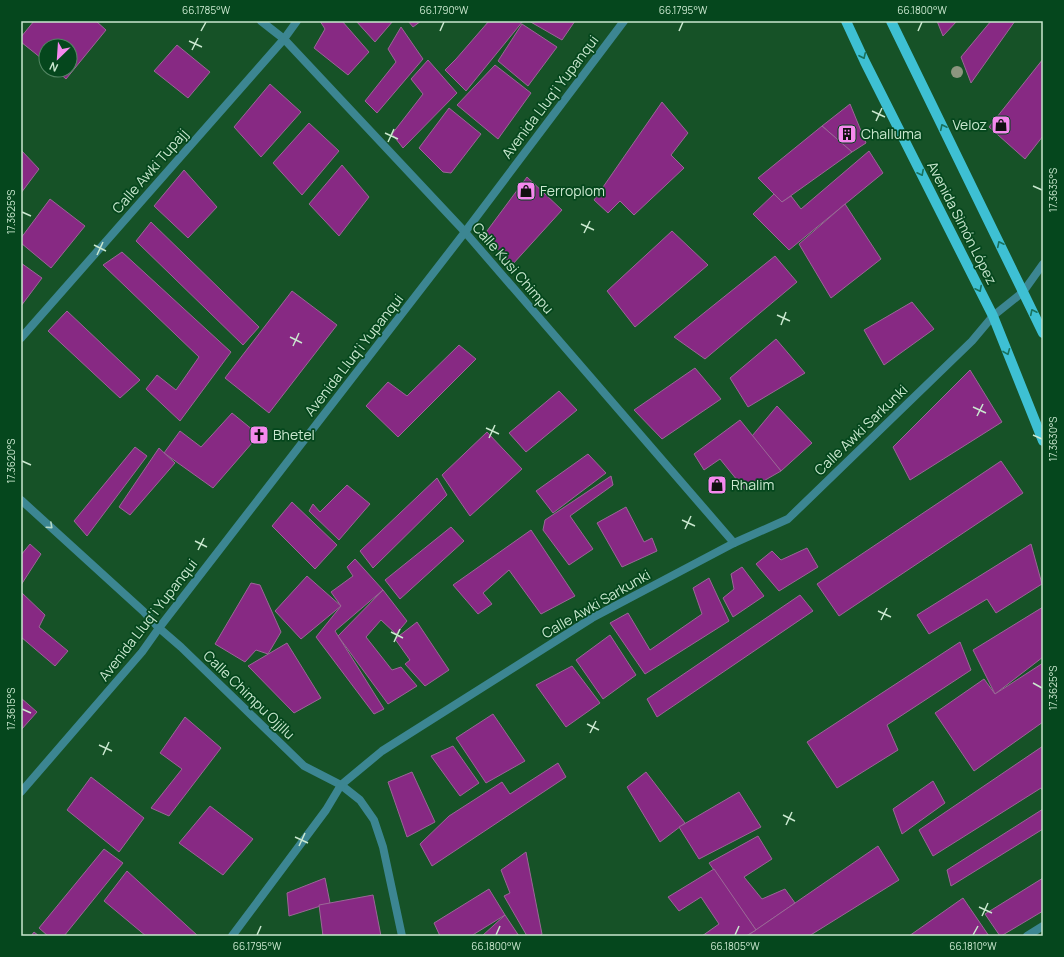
<svg xmlns="http://www.w3.org/2000/svg" width="1064" height="957" font-family="Manrope,sans-serif">
<style>
.building{fill:#872983;stroke:#9b6797}
.lines{fill:none;stroke-linecap:round;stroke-linejoin:round}
.minor{stroke:#3c8692;stroke-width:8}
.primary{stroke:#3ec0d3;stroke-width:10}
.tree{fill:#8d967f}
.oneway{stroke:#19715d}
.oneway2{stroke:#b5d9c6}
.ticks{fill:none;stroke:#cae8cf;stroke-width:1.5}
.labels{text-anchor:middle;stroke-width:3.5;stroke-linejoin:round;paint-order:stroke}
.street-label{font-size:14px;fill:#cae8cf;stroke:#05471d}
.poi-label{font-size:14px;fill:#cae8cf;stroke:#05471d;text-anchor:start}
.neatline{fill:none;stroke:#cae8cf;stroke-width:1.5}
.ticks-label{font-size:10px;text-anchor:middle;fill:#cae8cf}
</style>
<rect width="100%" height="100%" fill="#165227"/>
<g class="building">
<polygon points="34,21 96,21 106,30 66,79 56,70 70,70 70,46 46,46 46,62 21,42 21,37"/>
<polygon points="320,21 342,21 369,52 348,75 314,48 325,29"/>
<polygon points="356,21 393,21 375,42"/>
<polygon points="408,21 421,21 413,27"/>
<polygon points="489,21 523,21 466,91 445,70 456,59"/>
<polygon points="529,21 575,21 562,40"/>
<polygon points="937,21 957,21 943,36"/>
<polygon points="991,21 1015,21 971,83 961,57"/>
<polygon points="522,24 557,47 528,86 498,61"/>
<polygon points="401,27 423,59 377,113 365,101 396,62 388,49"/>
<polygon points="177,45 210,72 188,98 154,71"/>
<polygon points="1043,59 1043,136 1025,159 989,127"/>
<polygon points="428,60 457,93 403,148 392,134 423,94 411,79"/>
<polygon points="495,65 531,93 498,139 457,105"/>
<polygon points="270,84 301,112 261,157 234,127"/>
<polygon points="662,102 688,133 671,155 684,168 634,215 620,201 608,213 594,200"/>
<polygon points="850,104 866,143 852,152 822,126"/>
<polygon points="449,108 481,134 451,173 443,172 419,148"/>
<polygon points="309,123 339,151 302,195 273,163"/>
<polygon points="822,126 852,152 782,202 758,178"/>
<polygon points="21,150 39,169 21,193"/>
<polygon points="869,151 883,173 789,250 753,214 774,194 782,202 791,196 801,209"/>
<polygon points="342,165 369,197 339,236 309,204"/>
<polygon points="184,170 217,207 188,238 154,206"/>
<polygon points="527,177 562,210 512,265 484,235"/>
<polygon points="50,199 85,226 51,268 21,243 21,238"/>
<polygon points="845,204 881,259 831,298 799,244"/>
<polygon points="151,222 259,327 243,345 136,241"/>
<polygon points="672,231 708,265 635,327 607,291"/>
<polygon points="122,252 231,352 180,421 146,389 157,375 176,390 199,357 103,265"/>
<polygon points="775,256 797,282 705,359 674,337"/>
<polygon points="21,263 42,278 21,306"/>
<polygon points="292,291 337,325 269,413 225,378"/>
<polygon points="912,302 934,329 884,365 864,330"/>
<polygon points="67,311 140,380 120,398 48,331"/>
<polygon points="776,339 805,373 748,407 730,378"/>
<polygon points="459,345 476,359 398,437 366,406 388,382 407,396"/>
<polygon points="695,368 721,399 662,439 634,410"/>
<polygon points="970,370 1002,422 910,480 893,447"/>
<polygon points="559,391 577,410 526,452 509,433"/>
<polygon points="777,406 812,443 781,471 752,436"/>
<polygon points="232,413 259,435 213,488 164,453 180,431 201,447"/>
<polygon points="740,420 781,471 746,491 720,459 704,470 694,454"/>
<polygon points="487,432 522,469 470,516 442,475"/>
<polygon points="135,447 147,456 87,536 74,521"/>
<polygon points="159,448 175,463 130,515 119,507"/>
<polygon points="588,454 606,473 553,513 536,491"/>
<polygon points="1001,461 1023,493 839,616 817,584"/>
<polygon points="611,476 613,485 570,516 593,549 569,565 543,530 545,520"/>
<polygon points="437,478 447,495 373,568 360,551"/>
<polygon points="347,485 370,504 339,540 309,511 313,504 320,512"/>
<polygon points="292,502 337,545 315,569 272,526"/>
<polygon points="626,507 644,542 652,538 657,551 622,567 597,523"/>
<polygon points="451,527 464,541 400,599 385,580"/>
<polygon points="531,530 575,596 541,614 509,570 483,593 492,604 478,614 453,585"/>
<polygon points="30,544 41,554 21,585 21,555"/>
<polygon points="1031,544 1042,584 996,613 987,599 929,634 917,615"/>
<polygon points="807,548 818,567 779,591 756,564 772,551 781,560"/>
<polygon points="355,559 383,590 335,631 384,709 374,714 316,637 341,606 331,592 353,576 347,567"/>
<polygon points="742,567 764,596 733,617 723,598 734,589 731,574"/>
<polygon points="307,576 341,606 301,639 275,611"/>
<polygon points="709,578 729,621 645,674 610,623 628,613 650,650 702,614 693,588"/>
<polygon points="251,583 260,585 281,632 268,654 256,650 245,662 215,644"/>
<polygon points="383,590 407,621 396,634 381,620 366,637 392,670 401,667 417,686 388,704 338,636"/>
<polygon points="21,592 45,615 39,627 68,651 55,666 21,637"/>
<polygon points="800,595 813,611 657,717 647,699"/>
<polygon points="1043,607 1043,657 995,694 973,650"/>
<polygon points="417,622 449,670 425,686 405,664 410,660 395,639"/>
<polygon points="610,635 636,675 603,699 576,660"/>
<polygon points="960,642 971,670 887,725 898,750 837,788 807,742"/>
<polygon points="287,643 321,698 294,713 248,666"/>
<polygon points="1043,663 1043,722 974,771 935,713 984,679 995,694"/>
<polygon points="572,666 600,703 566,727 536,685"/>
<polygon points="21,698 37,712 21,730"/>
<polygon points="493,714 525,761 486,783 456,738"/>
<polygon points="185,717 221,748 169,816 151,808 182,769 160,753"/>
<polygon points="453,746 479,783 460,796 431,756"/>
<polygon points="1043,746 1043,791 1041,788 933,856 919,830"/>
<polygon points="558,763 566,777 432,866 420,844 449,816 502,782 510,794"/>
<polygon points="412,772 435,822 407,837 388,782"/>
<polygon points="646,772 685,823 660,842 627,787"/>
<polygon points="91,777 144,818 119,852 67,810"/>
<polygon points="933,781 945,803 902,834 893,809"/>
<polygon points="739,792 761,827 699,859 679,827"/>
<polygon points="210,806 253,839 223,875 179,843"/>
<polygon points="1043,809 1043,829 951,886 947,870"/>
<polygon points="758,836 772,859 744,877 762,899 785,889 795,903 756,930 709,863"/>
<polygon points="878,846 899,880 809,936 747,936"/>
<polygon points="104,849 123,863 64,936 48,936 39,928"/>
<polygon points="526,852 542,934 539,936 527,936 504,896 510,893 501,870"/>
<polygon points="714,869 756,930 746,936 702,936 719,924 701,897 679,911 668,897"/>
<polygon points="127,871 198,936 146,936 104,901"/>
<polygon points="325,878 330,903 289,916 287,893"/>
<polygon points="1043,878 1043,911 1001,936 1000,936 985,914"/>
<polygon points="489,889 505,915 471,936 440,936 434,923"/>
<polygon points="373,895 381,936 323,936 319,905"/>
<polygon points="963,898 989,936 909,936"/>
<polygon points="505,915 519,936 482,936"/>
<polygon points="34,932 39,936 31,936"/>
</g>
<g class="lines">
<g class="minor">
<polyline points="261,21 284,39 465,232 734,543"/>
<polyline points="21,338 284,39 297,21"/>
<polyline points="21,500 143,611 159,628 181,647 304,766 341,785 360,800 374,820 383,847 402,936"/>
<polyline points="21,792 142,652 159,628 465,232 624,21"/>
<polyline points="232,936 326,810 341,785 382,751 592,618 734,543 788,519 972,341 993,316 1023,292 1043,264"/>
<polyline points="1027,936 1043,926"/>
</g>
<g class="primary">
<polyline points="846,21 865,62 993,316 1043,441"/>
<polyline points="891,21 1043,333"/>
</g>
</g>
<circle class="tree" cx="957" cy="72" r="6"/>
<defs><path id="oneway-chevron" d="M-2-3.5L2.5 0L-2 3.5" fill="none" stroke-width="1.6" stroke-linecap="round" stroke-linejoin="round"/></defs>
<g class="oneway">
<use href="#oneway-chevron" transform="translate(863 56) rotate(65)"/>
<use href="#oneway-chevron" transform="translate(943 127) rotate(-116)"/>
<use href="#oneway-chevron" transform="translate(921 173) rotate(63)"/>
<use href="#oneway-chevron" transform="translate(1000 244) rotate(-116)"/>
<use href="#oneway-chevron" transform="translate(979 289) rotate(63)"/>
<use href="#oneway-chevron" transform="translate(1033 312) rotate(-116)"/>
<use href="#oneway-chevron" transform="translate(1007 352) rotate(68)"/>
</g>
<use class="oneway2" href="#oneway-chevron" transform="translate(50 526) rotate(42)"/>
<path class="ticks" d="M201 31 206 22M440 31 444 22M679 31 683 22M918 31 922 22M189 41 202 47M192 50 198 38M872 111 885 117M876 121 882 108M385 133 398 139M388 142 394 129M1033 186 1042 190M22 212 31 216M581 224 594 230M584 233 590 221M94 245 106 251M97 255 103 242M777 315 790 321M781 325 786 312M290 337 302 343M293 346 299 333M973 407 986 413M977 416 983 404M486 428 499 434M1033 435 1042 439M489 438 495 425M22 461 31 465M682 520 695 526M685 529 691 516M195 541 207 547M198 550 204 538M878 611 891 617M881 620 887 608M391 632 403 638M394 642 400 629M1033 683 1042 688M22 709 31 713M587 724 599 730M590 733 596 721M99 745 112 751M103 755 109 742M783 815 795 821M786 825 792 812M295 837 308 843M299 846 305 833M979 907 992 913M982 916 988 903M257 935 261 926M496 935 500 926M735 935 739 926M973 935 978 926"/>
<defs>
<g id="shop-square" transform="scale(1)"><rect x="-9" y="-9" width="18" height="18" rx="4" fill="#f589ee" stroke="#05471d"/><path d="M-5-2.5h2.3a2.7 3.5 0 0 1 5.4 0H5L5.5 6h-11ZM-1.5-2.5h3a1.5 2.3 0 0 0-3 0Z" fill="#111"/></g>
<g id="building-square" transform="scale(1)"><rect x="-9" y="-9" width="18" height="18" rx="4" fill="#f589ee" stroke="#05471d"/><path d="M-4-6H4V6H1V3H-1V6H-4ZM-2.5-4.3h1.7v1.8h-1.7ZM.8-4.3h1.7v1.8H.8ZM-2.5-1h1.7V.8h-1.7ZM.8-1h1.7V.8H.8Z" fill="#111"/></g>
<g id="church-square" transform="scale(1)"><rect x="-9" y="-9" width="18" height="18" rx="4" fill="#f589ee" stroke="#05471d"/><path d="M-1.2-6h2.4v3.5h3.3v2.4h-3.3V6h-2.4V-.1h-3.3v-2.4h3.3Z" fill="#111"/></g>
</defs>
<g fill-rule="evenodd">
<use href="#shop-square" x="1001" y="125"/>
<use href="#building-square" x="847" y="134"/>
<use href="#shop-square" x="526" y="191"/>
<use href="#church-square" x="259" y="435"/>
<use href="#shop-square" x="717" y="485"/>
</g>
<g class="labels">
<g class="street-label">
<text transform="translate(550 97) rotate(-53)" y="5">Avenida Lluq'i Yupanqui</text>
<text transform="translate(150 171) rotate(-49)" y="5">Calle Awki Tupajj</text>
<text transform="translate(962 223) rotate(63)" y="5">Avenida Simón López</text>
<text transform="translate(513 268) rotate(49)" y="5">Calle Kusi Chimpu</text>
<text transform="translate(354 355) rotate(-52)" y="5">Avenida Lluq'i Yupanqui</text>
<text transform="translate(861 430) rotate(-44)" y="5">Calle Awki Sarkunki</text>
<text transform="translate(596 604) rotate(-30)" y="5">Calle Awki Sarkunki</text>
<text transform="translate(148 620) rotate(-52)" y="5">Avenida Lluq'i Yupanqui</text>
<text transform="translate(249 695) rotate(44)" y="5">Calle Chimpu Ojjllu</text>
</g>
<g class="poi-label">
<text x="987" y="130" text-anchor="end">Veloz</text>
<text x="861" y="139">Challuma</text>
<text x="540" y="196">Ferroplom</text>
<text x="273" y="440">Bhetel</text>
<text x="731" y="490">Rhalim</text>
</g>
</g>
<rect width="1064" height="957" fill="none" stroke="#05471d" stroke-width="44"/>
<g transform="translate(58 58) rotate(205)"><circle r="19" fill="#05471d" stroke="#548764"/>
<path d="M0-3L7 15L0 10L-7 15Z" fill="#f589ee"/>
<text y="-6" font-size="11" font-weight="bold" text-anchor="middle" fill="#cae8cf">N</text>
</g>
<rect x="22" y="22" width="1020" height="913" class="neatline"/>
<g class="ticks-label">
<text x="206" y="14">66.1785°W</text>
<text x="444" y="14">66.1790°W</text>
<text x="683" y="14">66.1795°W</text>
<text x="922" y="14">66.1800°W</text>
<text transform="translate(1053 190) rotate(-90)" y="4">17.3635°S</text>
<text transform="translate(11 212) rotate(-90)" y="4">17.3625°S</text>
<text transform="translate(1053 439) rotate(-90)" y="4">17.3630°S</text>
<text transform="translate(11 461) rotate(-90)" y="4">17.3620°S</text>
<text transform="translate(1053 688) rotate(-90)" y="4">17.3625°S</text>
<text transform="translate(11 709) rotate(-90)" y="4">17.3615°S</text>
<text x="257" y="950">66.1795°W</text>
<text x="496" y="950">66.1800°W</text>
<text x="735" y="950">66.1805°W</text>
<text x="973" y="950">66.1810°W</text>
</g>
</svg>
